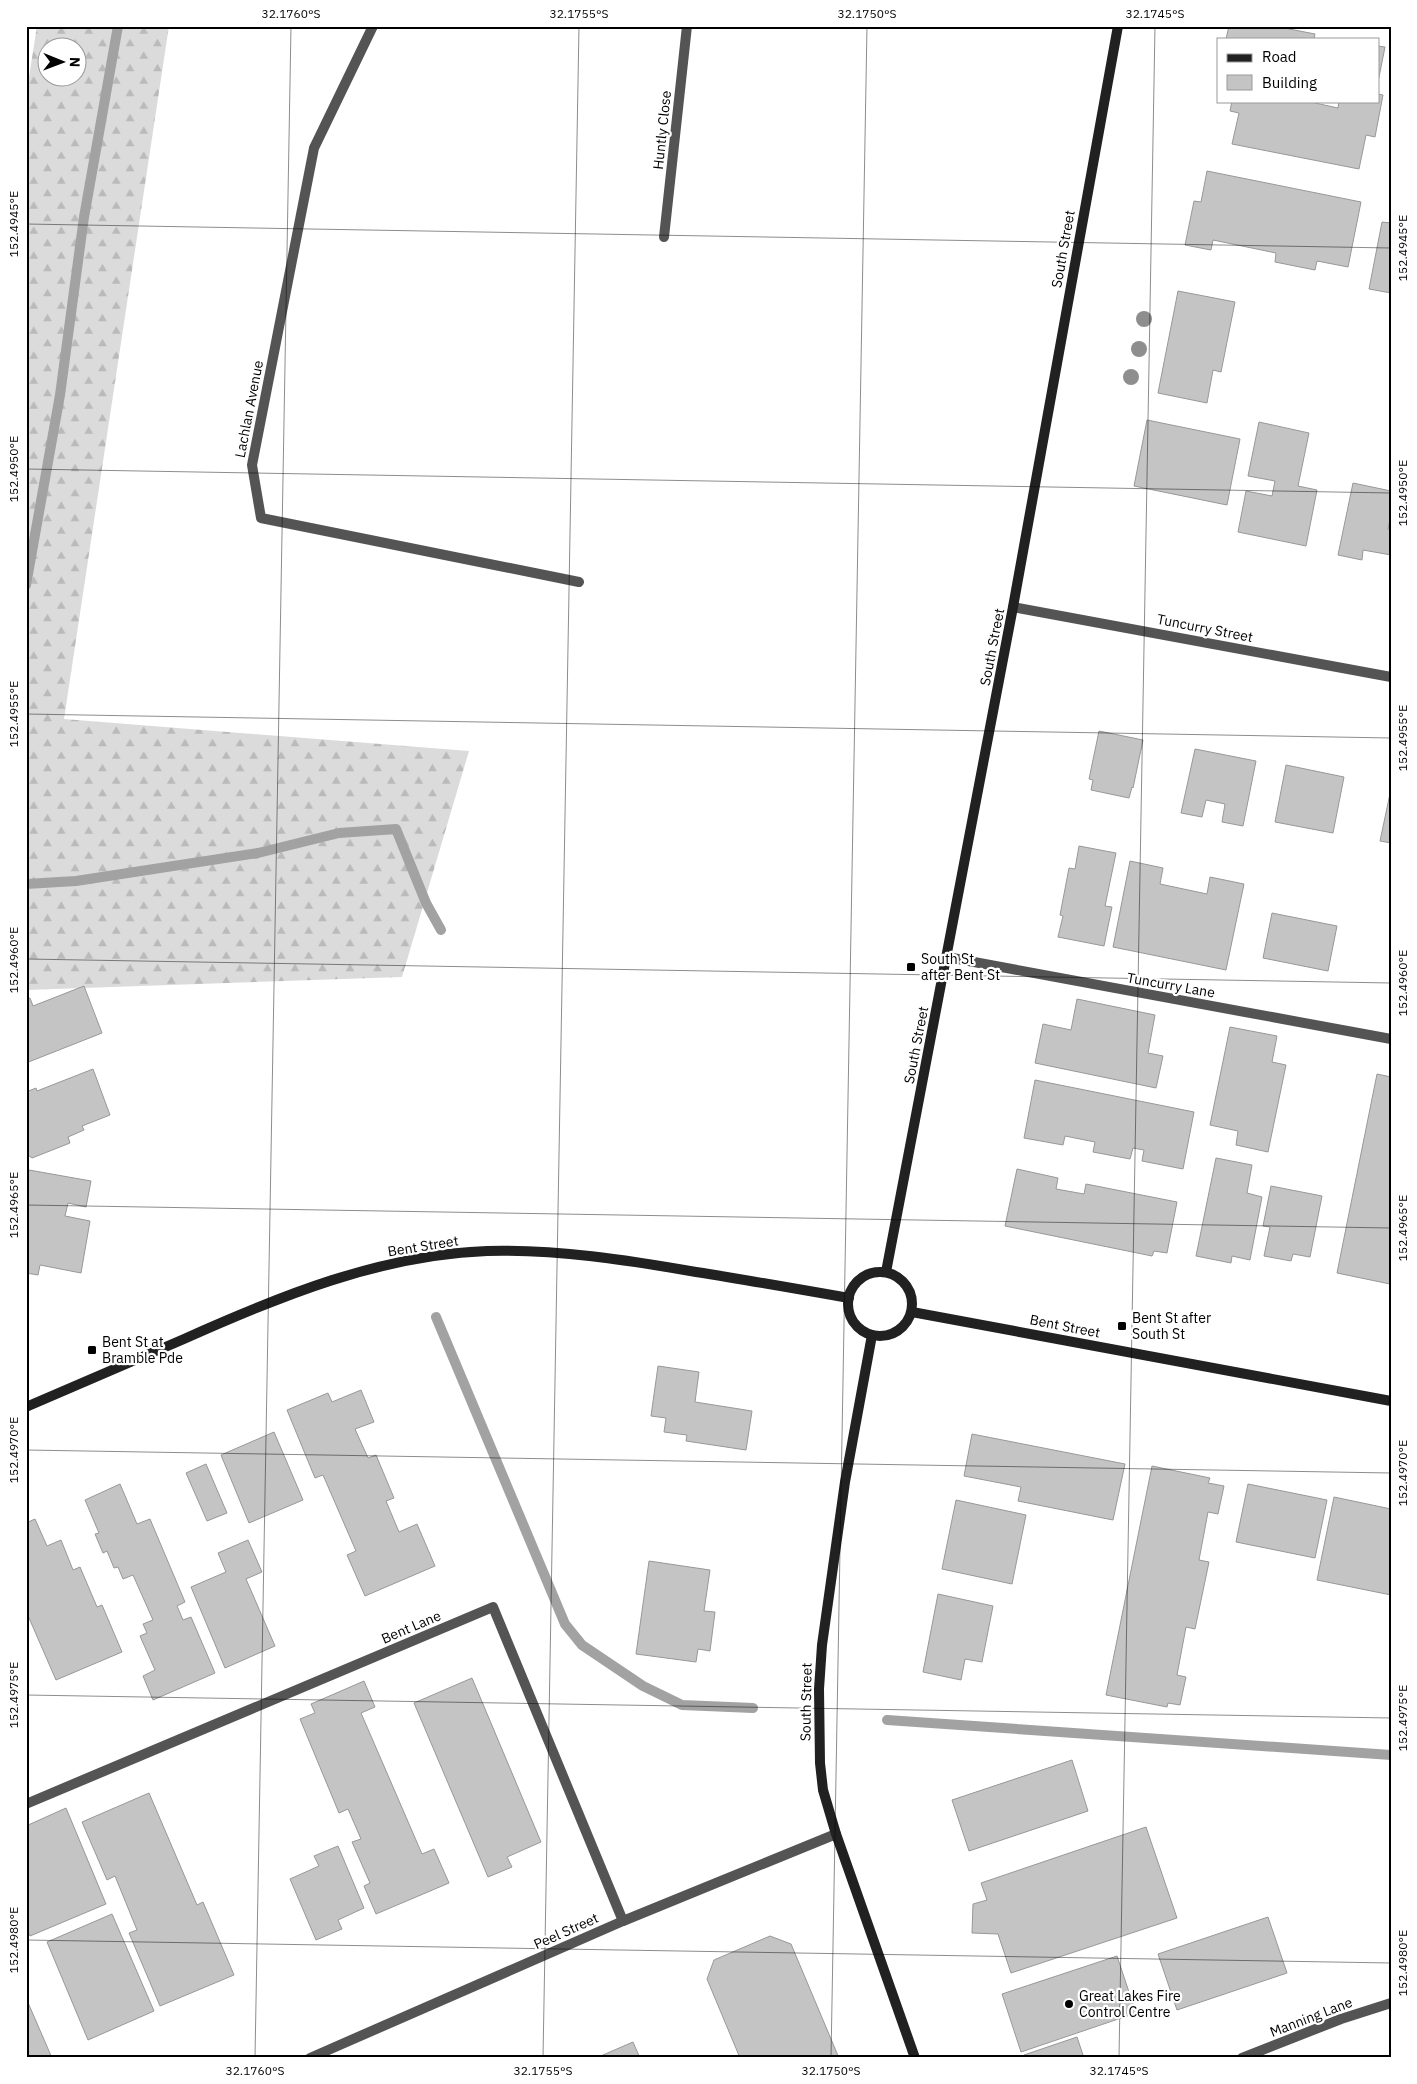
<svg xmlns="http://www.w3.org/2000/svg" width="1417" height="2084" font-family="'IBM Plex Sans',sans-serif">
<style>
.forest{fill:url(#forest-firs);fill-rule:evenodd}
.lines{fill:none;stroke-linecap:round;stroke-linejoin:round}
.stream{stroke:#a2a2a2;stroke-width:10}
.building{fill:#c4c4c4;stroke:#989898}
.lane{stroke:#545454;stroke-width:10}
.street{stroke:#545454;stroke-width:10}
.secondary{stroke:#212121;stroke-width:10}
.tree{fill:#8e8e8e}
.ticks{fill:none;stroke:#000;stroke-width:1;stroke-opacity:0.45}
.poi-dot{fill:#000;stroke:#fff;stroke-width:2}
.labels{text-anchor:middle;stroke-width:4.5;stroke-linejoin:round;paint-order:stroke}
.street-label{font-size:14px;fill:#000;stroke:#fff}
.poi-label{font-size:14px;fill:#000;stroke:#fff;text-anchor:start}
.neatline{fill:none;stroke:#000;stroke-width:2}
.ticks-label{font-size:12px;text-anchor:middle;fill:#000}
</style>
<defs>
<pattern id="forest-firs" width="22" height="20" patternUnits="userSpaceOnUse" patternTransform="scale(1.25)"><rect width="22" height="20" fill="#dbdbdb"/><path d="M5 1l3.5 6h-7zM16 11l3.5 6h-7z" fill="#bababa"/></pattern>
</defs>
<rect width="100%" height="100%" fill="#fff"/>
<path class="forest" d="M37 26H169L64 719 469 751 402 977 26 990V96ZM48 48H78V78H48Z"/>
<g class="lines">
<g class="stream">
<polyline points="26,585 60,395 84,217 118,26"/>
<polyline points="26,884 76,881 258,853 339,833 396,829 426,903 441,930"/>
<polyline points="436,1317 565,1624 582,1645 643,1686 682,1705 753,1708"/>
<polyline points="887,1720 1391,1755"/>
</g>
</g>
<g class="building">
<polygon points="1229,26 1274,26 1315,34 1314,39 1226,39"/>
<polygon points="1378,46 1385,47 1378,82"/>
<polygon points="1378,94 1383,95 1375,137 1366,135 1359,169 1232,144 1239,113 1230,111 1232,101 1306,101 1338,108 1339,101 1378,101"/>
<polygon points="1207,171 1361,202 1348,267 1317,261 1315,270 1275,262 1276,253 1213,240 1211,250 1185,245 1194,201 1201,202"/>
<polygon points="1382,222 1391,223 1391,293 1369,289"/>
<polygon points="1178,291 1235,302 1221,372 1213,370 1207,403 1158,393"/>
<polygon points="1147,420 1240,439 1227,505 1134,486"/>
<polygon points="1259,422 1309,433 1298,486 1317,490 1306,546 1238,532 1246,491 1272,496 1275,481 1248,476"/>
<polygon points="1353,483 1391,491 1391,516 1388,529 1391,530 1391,555 1363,550 1362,560 1338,555"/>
<polygon points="1099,731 1143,740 1133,788 1132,787 1129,798 1091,790 1093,780 1089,779"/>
<polygon points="1195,749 1256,761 1243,826 1222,822 1225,804 1206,800 1202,817 1181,813"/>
<polygon points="1286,765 1344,777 1333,833 1275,822"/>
<polygon points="1391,789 1391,843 1380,841"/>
<polygon points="1079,846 1116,853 1105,906 1112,907 1104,946 1058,937 1063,916 1060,915 1069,868 1075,869"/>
<polygon points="1130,861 1163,868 1160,884 1207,894 1210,877 1244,884 1226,970 1113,947"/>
<polygon points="1272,913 1337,926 1328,971 1263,958"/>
<polygon points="84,986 102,1033 26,1063 26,999 30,998 33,1006"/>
<polygon points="1077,999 1155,1015 1148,1053 1163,1056 1156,1088 1035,1063 1043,1024 1071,1030"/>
<polygon points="1230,1027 1277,1036 1272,1062 1286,1065 1268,1152 1236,1145 1238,1131 1210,1125"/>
<polygon points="93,1069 110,1115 82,1126 84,1130 68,1137 70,1143 32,1158 26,1154 26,1092 36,1088 37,1091"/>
<polygon points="1377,1074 1391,1077 1390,1284 1337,1273"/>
<polygon points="1035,1080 1194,1112 1183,1169 1142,1161 1144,1150 1133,1148 1130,1159 1093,1152 1095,1142 1065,1136 1063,1145 1024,1138"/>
<polygon points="1216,1158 1252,1165 1247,1193 1262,1197 1250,1260 1232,1256 1231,1263 1196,1256"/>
<polygon points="1017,1169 1058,1178 1056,1189 1084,1194 1086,1184 1177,1202 1167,1253 1154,1251 1152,1256 1005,1226"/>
<polygon points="29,1170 91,1181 86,1207 68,1203 65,1216 90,1221 81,1273 40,1265 38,1275 26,1273 26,1183"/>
<polygon points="1271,1186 1322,1196 1310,1257 1293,1254 1291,1261 1264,1256 1270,1227 1263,1226"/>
<polygon points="658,1366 699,1372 695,1402 752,1411 746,1450 686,1441 687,1435 664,1432 666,1418 651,1416"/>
<polygon points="361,1390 374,1422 355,1429 368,1458 376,1455 394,1498 386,1501 399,1532 417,1524 435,1566 365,1596 347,1555 356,1551 323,1475 315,1478 287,1410 328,1393 332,1402"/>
<polygon points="274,1432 303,1500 249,1523 221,1455"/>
<polygon points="972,1434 1125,1464 1113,1520 1018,1501 1021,1487 964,1476"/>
<polygon points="206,1464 227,1513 207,1521 186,1473"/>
<polygon points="1152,1466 1210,1478 1208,1483 1224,1486 1218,1514 1208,1512 1199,1560 1209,1562 1195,1629 1186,1627 1177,1675 1186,1677 1180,1705 1168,1703 1167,1707 1106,1695"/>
<polygon points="120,1484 137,1524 150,1519 185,1602 177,1606 183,1620 191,1617 215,1673 153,1700 143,1676 155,1670 140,1636 147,1633 143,1624 153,1620 133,1575 123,1579 118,1567 114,1568 107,1551 103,1553 95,1534 99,1533 85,1500"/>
<polygon points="1248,1484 1327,1500 1315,1558 1236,1542"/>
<polygon points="1334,1497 1391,1509 1391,1595 1317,1580"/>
<polygon points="956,1500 1026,1515 1012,1584 942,1569"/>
<polygon points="35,1519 47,1546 61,1540 73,1570 80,1567 97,1607 102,1605 122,1652 56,1680 26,1611 26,1523"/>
<polygon points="248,1540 262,1572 246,1579 275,1646 225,1668 191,1587 226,1572 218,1553"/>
<polygon points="649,1561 710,1570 704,1611 715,1612 710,1651 698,1649 696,1662 636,1654"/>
<polygon points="938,1594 993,1606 982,1662 965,1659 961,1680 923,1672"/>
<polygon points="472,1678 541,1842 507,1857 512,1867 488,1877 414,1703"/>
<polygon points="364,1681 375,1707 361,1713 422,1854 434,1849 449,1883 376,1914 364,1886 370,1883 352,1842 361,1839 348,1809 339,1813 300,1719 315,1713 311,1704"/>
<polygon points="1072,1760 1088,1811 969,1851 952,1800"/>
<polygon points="149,1793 197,1905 203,1902 234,1975 160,2006 129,1933 137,1930 115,1876 107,1880 82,1822"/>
<polygon points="66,1808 106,1904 30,1936 26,1927 26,1826"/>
<polygon points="1146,1827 1177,1918 1011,1973 998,1934 972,1933 973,1904 987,1900 981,1883"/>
<polygon points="338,1846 364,1908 338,1920 342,1929 316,1940 290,1879 319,1866 314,1856"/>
<polygon points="112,1914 154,2011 88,2040 47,1942"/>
<polygon points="1268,1917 1287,1973 1177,2010 1158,1954"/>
<polygon points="770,1936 791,1944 839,2058 740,2058 707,1979 714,1960"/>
<polygon points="1117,1956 1136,2013 1021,2052 1002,1994"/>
<polygon points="26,1998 52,2058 26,2058"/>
<polygon points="1077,2037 1084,2058 1025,2058 1024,2055"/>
<polygon points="633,2042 640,2058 596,2058"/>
</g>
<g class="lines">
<g class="lane">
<polyline points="947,957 1391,1039"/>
<polyline points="26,1804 493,1607 623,1921"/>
<polyline points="1242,2058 1341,2019 1391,2003"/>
</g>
<g class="street">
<polyline points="373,26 314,148 252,465 261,518 579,582"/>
<polyline points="664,237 687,26"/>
<polyline points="1013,607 1391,677"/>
<polyline points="310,2058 623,1921 836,1834"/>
</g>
<g class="secondary">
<polyline points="886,1272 1013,607 1118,26"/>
<circle cx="880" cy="1304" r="32"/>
<polyline points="912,1312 1391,1401"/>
<polyline points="872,1335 845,1482 822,1645 819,1689 820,1763 823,1790 836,1834 915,2058"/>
<path d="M26 1407C79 1384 131 1362 184 1339 280 1296 380 1255 487 1251 557 1249 627 1260 696 1272 747 1280 798 1289 849 1298"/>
</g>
</g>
<g class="tree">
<circle cx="1144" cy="319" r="8"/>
<circle cx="1139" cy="349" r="8"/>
<circle cx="1131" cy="377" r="8"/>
</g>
<path class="ticks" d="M26 224 1391 248M26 469 1391 493M26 714 1391 738M26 959 1391 983M26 1205 1391 1228M26 1450 1391 1473M26 1695 1391 1718M26 1940 1391 1963M255 2058 291 26M543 2058 579 26M831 2058 867 26M1119 2058 1155 26"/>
<g class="poi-dot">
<rect x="906" y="962" width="10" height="10" rx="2.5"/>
<rect x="1117" y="1321" width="10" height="10" rx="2.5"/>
<rect x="87" y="1345" width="10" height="10" rx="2.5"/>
<circle cx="1069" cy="2004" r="5"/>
</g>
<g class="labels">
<g class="street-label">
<text transform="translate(662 130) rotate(-84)" y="5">Huntly Close</text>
<text transform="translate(1063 249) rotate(-80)" y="5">South Street</text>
<text transform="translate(249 409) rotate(-79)" y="5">Lachlan Avenue</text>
<text transform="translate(1205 628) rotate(11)" y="5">Tuncurry Street</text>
<text transform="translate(992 647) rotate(-79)" y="5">South Street</text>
<text transform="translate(1171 985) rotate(10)" y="5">Tuncurry Lane</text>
<text transform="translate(916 1045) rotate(-79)" y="5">South Street</text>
<text transform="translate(423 1246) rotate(-9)" y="5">Bent Street</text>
<text transform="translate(1065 1326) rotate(11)" y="5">Bent Street</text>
<text transform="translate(411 1627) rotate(-23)" y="5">Bent Lane</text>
<text transform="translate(806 1702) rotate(-89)" y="5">South Street</text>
<text transform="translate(566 1931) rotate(-24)" y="5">Peel Street</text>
<text transform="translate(1311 2017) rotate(-21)" y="5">Manning Lane</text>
</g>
<g class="poi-label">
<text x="921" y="964">South St<tspan x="921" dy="16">after Bent St</tspan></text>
<text x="1132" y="1323">Bent St after<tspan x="1132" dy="16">South St</tspan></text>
<text x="102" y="1347">Bent St at<tspan x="102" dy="16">Bramble Pde</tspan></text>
<text x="1079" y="2001">Great Lakes Fire<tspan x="1079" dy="16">Control Centre</tspan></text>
</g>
</g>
<rect width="1417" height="2084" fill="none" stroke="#ffffff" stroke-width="55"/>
<rect x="1217" y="38" width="162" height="65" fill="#ffffff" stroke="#999999"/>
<rect x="1227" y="54" width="25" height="8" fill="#212121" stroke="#999999"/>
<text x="1262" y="62" font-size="15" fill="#000000">Road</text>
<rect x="1227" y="75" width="25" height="15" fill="#c4c4c4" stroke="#999999"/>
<text x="1262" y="88" font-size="15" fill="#000000">Building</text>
<g transform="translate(62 62) rotate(91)"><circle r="24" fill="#ffffff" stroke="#999999"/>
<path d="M0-4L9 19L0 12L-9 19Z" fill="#000000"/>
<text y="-8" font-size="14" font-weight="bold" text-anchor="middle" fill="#000000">N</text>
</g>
<rect x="28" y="28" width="1362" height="2028" class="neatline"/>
<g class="ticks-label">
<text x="291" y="18">32.1760°S</text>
<text x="579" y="18">32.1755°S</text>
<text x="867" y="18">32.1750°S</text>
<text x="1155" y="18">32.1745°S</text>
<text transform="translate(14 224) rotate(-90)" y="4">152.4945°E</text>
<text transform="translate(1403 248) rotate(-90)" y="4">152.4945°E</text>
<text transform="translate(14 469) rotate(-90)" y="4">152.4950°E</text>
<text transform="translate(1403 493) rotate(-90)" y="4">152.4950°E</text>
<text transform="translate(14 714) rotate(-90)" y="4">152.4955°E</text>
<text transform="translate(1403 738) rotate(-90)" y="4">152.4955°E</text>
<text transform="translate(14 960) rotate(-90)" y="4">152.4960°E</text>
<text transform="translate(1403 983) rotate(-90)" y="4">152.4960°E</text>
<text transform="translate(14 1205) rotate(-90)" y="4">152.4965°E</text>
<text transform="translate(1403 1228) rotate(-90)" y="4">152.4965°E</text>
<text transform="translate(14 1450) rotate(-90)" y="4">152.4970°E</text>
<text transform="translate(1403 1473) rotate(-90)" y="4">152.4970°E</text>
<text transform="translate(14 1695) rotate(-90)" y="4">152.4975°E</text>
<text transform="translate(1403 1718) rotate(-90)" y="4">152.4975°E</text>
<text transform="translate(14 1940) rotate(-90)" y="4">152.4980°E</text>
<text transform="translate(1403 1963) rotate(-90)" y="4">152.4980°E</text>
<text x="255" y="2075">32.1760°S</text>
<text x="543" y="2075">32.1755°S</text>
<text x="831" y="2075">32.1750°S</text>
<text x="1119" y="2075">32.1745°S</text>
</g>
</svg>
